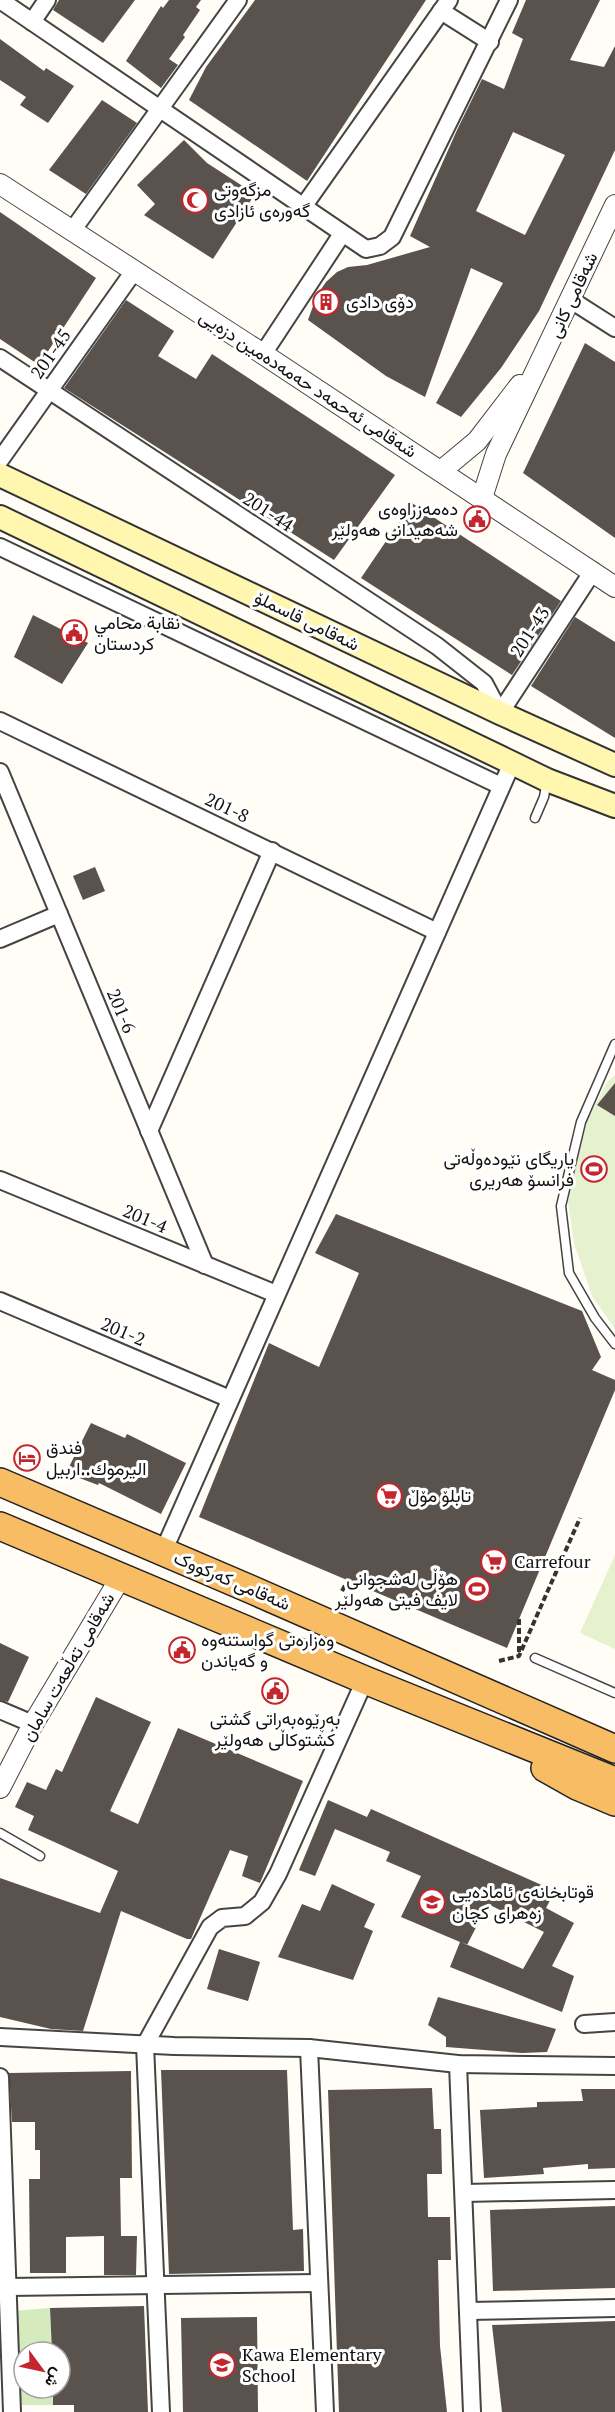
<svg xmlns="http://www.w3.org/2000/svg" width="615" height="2412" font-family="'PT Serif',Vazirmatn,serif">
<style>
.green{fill:#d5ebbd}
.pitch{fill:#e6f2cf}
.building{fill:#5a524d;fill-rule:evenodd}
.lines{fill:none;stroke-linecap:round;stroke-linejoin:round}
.service-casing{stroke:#444;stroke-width:11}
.minor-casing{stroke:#444;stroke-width:20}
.tertiary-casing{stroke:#444;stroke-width:22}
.secondary-casing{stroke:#333;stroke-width:26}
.trunk-casing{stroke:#222;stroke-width:30}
.path{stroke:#333;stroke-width:4;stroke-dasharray:6 3;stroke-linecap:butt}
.service{stroke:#fff;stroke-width:8}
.minor{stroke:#fff;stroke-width:16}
.tertiary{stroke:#fff;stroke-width:20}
.secondary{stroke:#fff6b0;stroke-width:22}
.trunk{stroke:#f7bc64;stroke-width:27}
.labels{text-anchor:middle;stroke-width:6;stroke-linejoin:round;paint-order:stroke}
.poi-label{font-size:18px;fill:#111;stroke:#fff;text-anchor:start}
.street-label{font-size:18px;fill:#111;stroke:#fff}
</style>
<rect width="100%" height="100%" fill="#fffdf5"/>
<polygon class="green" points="50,2308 52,2352 24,2352 24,2388 53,2388 53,2405 18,2405 12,2311"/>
<g class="pitch">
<polygon points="615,1075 615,1329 592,1296 574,1243 568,1202 580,1135 607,1082"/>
<polygon points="615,1555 615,1649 580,1633"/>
</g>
<g class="building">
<polygon points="59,0 135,0 103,43 53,10"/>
<polygon points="169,0 201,0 196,7 200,10 183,35 185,37 169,59 178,65 161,88 126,61 161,6 163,8"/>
<polygon points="255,0 426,0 307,181 189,100 206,67"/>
<path d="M526 0H600L570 60 604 67 615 46V150L539 311 501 368 461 417 436 403 503 283 471 268 425 397 386 376 308 320 317 295 326 282 337 272 348 267 367 265 430 247 410 236 457 130 482 79 504 89 523 39 512 33ZM513 132 565 155 525 235 476 211Z"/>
<polygon points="0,39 44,71 46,68 74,86 48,123 20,105 26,97 0,80"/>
<polygon points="102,100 137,123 86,194 49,170"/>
<polygon points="184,140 207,163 255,194 213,259 144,215 155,204 137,185"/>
<polygon points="0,212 96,278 39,365 0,339"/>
<polygon points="126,300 174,331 158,356 196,379 212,354 395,475 334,560 64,388"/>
<polygon points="585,343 615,362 615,538 523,473"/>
<polygon points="412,503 561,601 512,675 361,578"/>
<polygon points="33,615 88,643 62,684 14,657"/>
<polygon points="575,617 615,642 615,738 531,686"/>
<polygon points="95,867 105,891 83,900 73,876"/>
<polygon points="615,1083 615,1116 597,1105"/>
<polygon points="336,1214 582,1311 601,1357 592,1370 615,1380 615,1390 507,1648 199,1517 269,1343 319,1367 359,1273 315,1253"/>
<polygon points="91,1423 125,1438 127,1434 186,1463 161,1514 99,1483 98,1485 66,1473"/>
<polygon points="0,1643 29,1657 8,1702 0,1700"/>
<polygon points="96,1697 151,1722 110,1811 138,1824 178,1728 303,1781 260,1883 242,1876 248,1856 230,1850 191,1939 187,1939 121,1911 83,2031 51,2029 0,2017 0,1878 100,1913 118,1871 28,1830 34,1816 15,1807 27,1782 46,1790 56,1769 62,1772"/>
<path d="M328 1800 367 1817 371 1809 555 1891 546 1908 574 1923 552 1966 574 1976 562 2012 450 1967 460 1942 401 1917 421 1876 386 1861 390 1852 335 1829 315 1876 299 1870ZM488 1904 544 1932 523 1969 461 1942 467 1945Z"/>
<polygon points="332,1884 375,1904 364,1927 373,1931 353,1980 278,1957 302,1904 320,1911"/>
<polygon points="219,1949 260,1962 248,2001 207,1989"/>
<polygon points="438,1997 556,2029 547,2052 522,2053 446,2047 446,2037 428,2025"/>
<polygon points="161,2070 287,2070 293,2230 303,2229 304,2271 169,2274"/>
<polygon points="131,2071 132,2178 120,2178 121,2236 137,2236 136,2275 104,2275 104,2236 66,2237 66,2273 30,2273 29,2179 40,2179 40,2150 35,2150 35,2122 12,2122 9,2073"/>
<polygon points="432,2088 434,2129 441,2129 442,2174 427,2174 428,2217 450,2217 451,2260 438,2260 440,2346 447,2412 339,2412 328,2090"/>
<polygon points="581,2089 615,2089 615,2168 588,2169 588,2164 543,2168 544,2174 484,2178 480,2110 537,2107 537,2102 583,2101"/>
<polygon points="615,2206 615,2288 493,2291 490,2210"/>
<polygon points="144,2306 148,2412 74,2412 74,2405 53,2405 53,2388 60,2388 60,2352 52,2352 50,2308"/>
<polygon points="257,2317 258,2412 183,2412 181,2318"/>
<polygon points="615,2321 615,2412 502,2412 492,2325"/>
</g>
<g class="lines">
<g class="service-casing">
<g id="service">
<polyline points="535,818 544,797 547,780"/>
<polyline points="615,1044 581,1122 561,1206 569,1273 595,1318 615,1344"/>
<polyline points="535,1658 615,1693"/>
<polyline points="0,1833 40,1856"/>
</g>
</g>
<g class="minor-casing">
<g id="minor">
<polyline points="0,0 366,249 380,246 392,237 509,0"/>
<polyline points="441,11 490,42"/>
<polyline points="32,22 47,0"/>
<polyline points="303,207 449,0"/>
<polyline points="72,231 238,0"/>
<polyline points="571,300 615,328"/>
<polyline points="263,354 342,234"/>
<polyline points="0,358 437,646 484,683 500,713 593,571"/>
<polyline points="0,460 134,271"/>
<polyline points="0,547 501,786"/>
<polyline points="0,721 437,932"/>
<polyline points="0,772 205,1265"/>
<polyline points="0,939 59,914"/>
<polyline points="149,1131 272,851"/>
<polyline points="0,1180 276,1294"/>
<polyline points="0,1301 230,1399"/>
<polyline points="163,1552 512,763"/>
<polyline points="0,1710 33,1724"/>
<polyline points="584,2024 615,2022"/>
<polyline points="0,2037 174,2046 309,2048 458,2064 615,2066"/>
<polyline points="309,2048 325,2412"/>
<polyline points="458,2064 472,2412"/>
<polyline points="0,2077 12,2412"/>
<polyline points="464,2193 615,2190"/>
<polyline points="8,2287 319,2283"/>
<polyline points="468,2311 615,2308"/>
<polyline points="161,2412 145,2045 210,1927 222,1918 245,1916 262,1902 278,1874 365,1680"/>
</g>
</g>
<g class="tertiary-casing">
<g id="tertiary">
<polyline points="0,184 263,354 615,587"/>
<polyline points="441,471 477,441 520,385"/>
<polyline points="482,498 496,454 615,205"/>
<polyline points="0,1788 33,1724 121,1577"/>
</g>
</g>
<g class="secondary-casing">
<g id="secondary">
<polyline points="0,475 500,713 615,765"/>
<polyline points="0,517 512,763 547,780 615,806"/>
</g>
</g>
<g class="trunk-casing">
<g id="trunk">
<polyline points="0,1482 250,1589 615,1749"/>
<polyline points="0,1526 365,1680 615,1781"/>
<polyline points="545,1768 577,1786 615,1802"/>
</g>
</g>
<g class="path">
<polyline points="342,1591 348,1580"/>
<polyline points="519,1652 519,1619"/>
<polyline points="499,1661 519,1656 580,1518"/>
</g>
<use href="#service" class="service"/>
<use href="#minor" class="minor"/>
<use href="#tertiary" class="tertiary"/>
<use href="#secondary" class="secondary"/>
<use href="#trunk" class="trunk"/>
</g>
<defs>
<g id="mosque-ring" transform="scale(1.35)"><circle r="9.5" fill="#fff" stroke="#c4262e" stroke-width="1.5"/><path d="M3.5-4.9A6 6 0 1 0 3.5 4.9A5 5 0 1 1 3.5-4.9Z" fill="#c4262e"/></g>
<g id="building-ring" transform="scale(1.35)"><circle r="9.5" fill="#fff" stroke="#c4262e" stroke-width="1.5"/><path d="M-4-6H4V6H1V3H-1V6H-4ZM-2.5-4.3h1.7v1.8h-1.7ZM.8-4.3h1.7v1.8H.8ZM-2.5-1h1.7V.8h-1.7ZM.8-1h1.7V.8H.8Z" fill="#c4262e"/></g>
<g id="civic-ring" transform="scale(1.35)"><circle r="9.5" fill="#fff" stroke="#c4262e" stroke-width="1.5"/><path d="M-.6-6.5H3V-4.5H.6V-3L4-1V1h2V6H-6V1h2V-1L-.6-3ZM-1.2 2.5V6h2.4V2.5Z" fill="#c4262e"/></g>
<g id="stadium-ring" transform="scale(1.35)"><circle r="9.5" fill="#fff" stroke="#c4262e" stroke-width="1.5"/><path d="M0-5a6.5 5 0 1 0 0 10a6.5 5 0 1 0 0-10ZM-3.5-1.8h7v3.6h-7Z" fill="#c4262e"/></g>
<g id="hotel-ring" transform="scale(1.35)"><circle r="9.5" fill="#fff" stroke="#c4262e" stroke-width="1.5"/><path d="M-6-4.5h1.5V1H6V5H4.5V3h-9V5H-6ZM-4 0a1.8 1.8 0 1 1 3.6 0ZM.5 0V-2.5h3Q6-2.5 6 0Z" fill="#c4262e"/></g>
<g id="supermarket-ring" transform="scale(1.35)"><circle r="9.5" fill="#fff" stroke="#c4262e" stroke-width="1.5"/><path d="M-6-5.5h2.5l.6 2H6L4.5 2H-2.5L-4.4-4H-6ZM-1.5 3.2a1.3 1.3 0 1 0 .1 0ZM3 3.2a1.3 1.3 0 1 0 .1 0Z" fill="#c4262e"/></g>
<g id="school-ring" transform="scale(1.35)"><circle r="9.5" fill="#fff" stroke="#c4262e" stroke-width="1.5"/><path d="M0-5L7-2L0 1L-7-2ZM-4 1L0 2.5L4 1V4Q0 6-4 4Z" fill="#c4262e"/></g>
</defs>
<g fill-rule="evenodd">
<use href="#mosque-ring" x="195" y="200"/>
<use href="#building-ring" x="326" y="302"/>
<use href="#civic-ring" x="477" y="519"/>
<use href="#civic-ring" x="74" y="633"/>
<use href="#stadium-ring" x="594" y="1169"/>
<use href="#hotel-ring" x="27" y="1458"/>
<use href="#supermarket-ring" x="389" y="1496"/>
<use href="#supermarket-ring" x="494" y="1562"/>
<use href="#stadium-ring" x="477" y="1589"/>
<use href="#civic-ring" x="182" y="1650"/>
<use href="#civic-ring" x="275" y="1691"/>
<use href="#school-ring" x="432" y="1902"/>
<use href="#school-ring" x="222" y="2365"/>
</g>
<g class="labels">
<g class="poi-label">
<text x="214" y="196">مزگەوتی<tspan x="214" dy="21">گەورەی ئازادی</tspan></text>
<text x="346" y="308">دۆى دادى</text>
<text x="458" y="515" text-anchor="end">دەمەزراوەی<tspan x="458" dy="21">شەهیدانی هەولێر</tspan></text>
<text x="94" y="629">نقابة محامي<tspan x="94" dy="21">كردستان</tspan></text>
<text x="574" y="1165" text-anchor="end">یاریگای نێودەوڵەتی<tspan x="574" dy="21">فرانسۆ هەریری</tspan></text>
<text x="46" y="1454">فندق<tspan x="46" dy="21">اليرموك..اربيل</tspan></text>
<text x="408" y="1502">تابلۆ مۆڵ</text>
<text x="514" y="1568">Carrefour</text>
<text x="458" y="1585" text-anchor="end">هۆڵی لەشجوانی<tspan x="458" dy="21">لایف فیتی هەولێر</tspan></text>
<text x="201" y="1646">وەزارەتی گواستنەوە<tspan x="201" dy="21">و گەیاندن</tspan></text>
<text x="275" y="1725" text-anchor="middle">بەڕێوەبەراتی گشتی<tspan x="275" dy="21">کشتوکاڵی هەولێر</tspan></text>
<text x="452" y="1898">قوتابخانەی ئامادەیی<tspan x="452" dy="21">زەهرای کچان</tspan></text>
<text x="242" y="2361">Kawa Elementary<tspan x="242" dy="21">School</tspan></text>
</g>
<g class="street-label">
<text transform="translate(573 295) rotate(-65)" y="6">شەقامی کانی</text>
<text transform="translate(51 354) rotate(-55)" y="6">201-45</text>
<text transform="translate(308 384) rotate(33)" y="6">شەقامی ئەحمەد حەمەدەمین دزەیی</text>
<text transform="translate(268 512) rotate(33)" y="6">201-44</text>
<text transform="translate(307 621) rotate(26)" y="6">شەقامی قاسملۆ</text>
<text transform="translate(530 632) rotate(-57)" y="6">201-43</text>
<text transform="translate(227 808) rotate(25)" y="6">201-8</text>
<text transform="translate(121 1011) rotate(67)" y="6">201-6</text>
<text transform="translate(145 1219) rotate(23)" y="6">201-4</text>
<text transform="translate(123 1332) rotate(23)" y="6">201-2</text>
<text transform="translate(232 1581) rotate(23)" y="6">شەقامی کەرکووک</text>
<text transform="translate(68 1667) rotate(-60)" y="6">شەقامی تەڵعەت سامان</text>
</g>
</g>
<g transform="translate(42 2370) rotate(123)"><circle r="28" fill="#ffffff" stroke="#a0a0a0" stroke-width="1.5"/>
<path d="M0-4.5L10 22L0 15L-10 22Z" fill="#c4262e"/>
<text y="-9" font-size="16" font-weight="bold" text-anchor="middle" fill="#111111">ش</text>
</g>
</svg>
